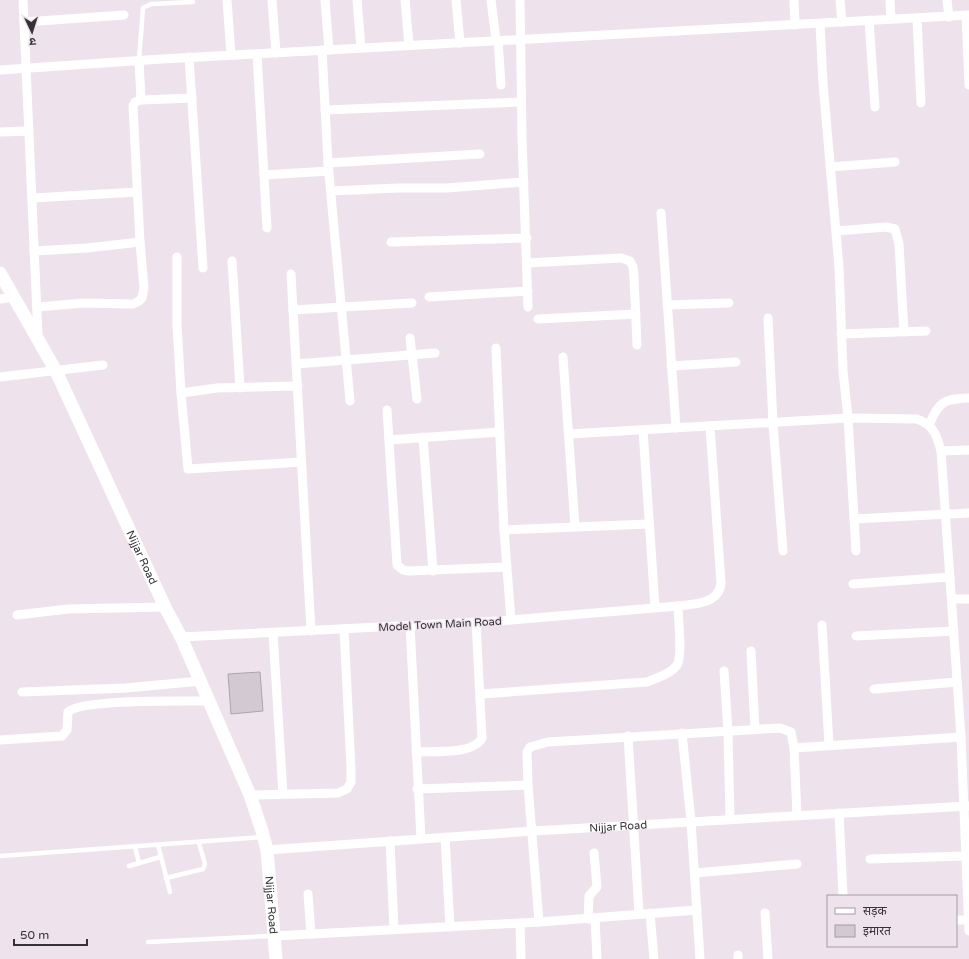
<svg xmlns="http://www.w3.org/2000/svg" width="969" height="959" font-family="'Varela Round','Noto Sans Devanagari',sans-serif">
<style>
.building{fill:#d3c9d3;stroke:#aea4ae}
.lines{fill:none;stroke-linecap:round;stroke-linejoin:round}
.lane{stroke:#fff;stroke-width:4.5}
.street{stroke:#fff;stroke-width:9}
.secondary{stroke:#fff;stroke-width:13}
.labels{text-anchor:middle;stroke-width:3;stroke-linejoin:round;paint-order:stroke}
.street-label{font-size:11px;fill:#353135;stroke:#eee3ed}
</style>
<rect width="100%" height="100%" fill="#eee3ed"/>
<polygon class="building" points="260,672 263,711 231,714 228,674"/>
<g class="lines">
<g class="lane">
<polyline points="139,60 143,8 151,4 193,2"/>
<polyline points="158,845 170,892"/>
<polyline points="135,847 139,863"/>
<polyline points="0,856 262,837"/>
<polyline points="129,866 160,857"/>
<polyline points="166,878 203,869 205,864 199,843"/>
<polyline points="148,942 272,936"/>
</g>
<g class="street">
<polyline points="23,0 38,336"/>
<polyline points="227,0 231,55"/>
<polyline points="272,0 276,53"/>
<polyline points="325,0 329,50"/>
<polyline points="357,0 361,48"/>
<polyline points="405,0 409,45"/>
<polyline points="456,0 460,43"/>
<polyline points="491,0 496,40"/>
<polyline points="520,0 522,138 528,307"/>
<polyline points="794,0 795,25"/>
<polyline points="840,0 842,22"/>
<polyline points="890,0 891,19"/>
<polyline points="947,0 949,17"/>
<polyline points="966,16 969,85"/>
<polyline points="917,18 921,103"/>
<polyline points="869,20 875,107"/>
<polyline points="24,22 124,15"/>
<polyline points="820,24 823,83 839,267 843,371 848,418 856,551"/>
<polyline points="498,40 501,85"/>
<polyline points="322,50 328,163 350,401"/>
<polyline points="257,54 267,228"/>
<polyline points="189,57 203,268"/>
<polyline points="139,60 141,100"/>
<polyline points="0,70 162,59 969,15"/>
<polyline points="325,110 521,102"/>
<polyline points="0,132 29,131"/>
<polyline points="328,163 480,154"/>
<polyline points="830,167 895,162"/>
<polyline points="264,175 329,171"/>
<polyline points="331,191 398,188 447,188 524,182"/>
<polyline points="33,198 137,192"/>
<polyline points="661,213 676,428"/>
<polyline points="836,231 886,227 895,229 899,244 904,332"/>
<polyline points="391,242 527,238"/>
<polyline points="34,251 87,248 140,242"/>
<polyline points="177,257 177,325 181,393 188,469 301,462"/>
<polyline points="232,261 240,388"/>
<polyline points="527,263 621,258 630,261 633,267 634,277 637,345"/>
<polyline points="291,274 311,631"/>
<polyline points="429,297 528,291"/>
<polyline points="0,299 15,297"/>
<polyline points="667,305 729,303"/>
<polyline points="37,307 84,303 133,304 139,301 142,298 144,288 140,242 133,106 135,102 141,100 192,98"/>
<polyline points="293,310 412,303"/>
<polyline points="768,318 773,423 783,551"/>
<polyline points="538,319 636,314"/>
<polyline points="841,334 926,331"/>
<polyline points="410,338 417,399"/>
<polyline points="496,348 504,530 511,620"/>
<polyline points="563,357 575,526"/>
<polyline points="296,364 435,353"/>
<polyline points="671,366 736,362"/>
<polyline points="0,377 103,365"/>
<polyline points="181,393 217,388 298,386"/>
<polyline points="387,410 397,565 403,570 408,571 507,567"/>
<path d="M929 425C939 401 944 399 969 398"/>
<polyline points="643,430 655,607"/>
<path d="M569 434 848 418 917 419C934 425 937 436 941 451L961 737 969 931"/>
<polyline points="423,437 433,571"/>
<polyline points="389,440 500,432"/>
<polyline points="941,451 969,450"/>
<polyline points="854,519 969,513"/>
<polyline points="504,530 649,524"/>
<polyline points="853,584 950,577"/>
<polyline points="952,599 969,599"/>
<polyline points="17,615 68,609 165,607"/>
<polyline points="410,625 421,839"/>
<polyline points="822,625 829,745"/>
<polyline points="273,633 283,794"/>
<polyline points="856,636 954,631"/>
<path d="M181 637 499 621 678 606C695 604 719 604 721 583L710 426"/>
<polyline points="751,651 755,730"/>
<polyline points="724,671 728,732 730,819"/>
<polyline points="874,689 957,682"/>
<polyline points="22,692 126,688 201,681"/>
<path d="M481 694 647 682C657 678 671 674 677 665 683 656 678 618 678 606"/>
<polyline points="682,733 691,821 700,959"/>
<polyline points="628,736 639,913"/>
<path d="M0 740 62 736 67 730 68 712C81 699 185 701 208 701"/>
<polyline points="794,748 961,737"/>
<path d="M416 752C434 751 473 755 482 738L476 622"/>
<polyline points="417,789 528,785"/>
<polyline points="250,795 338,793 347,789 351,782 351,768 344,629"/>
<polyline points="839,813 843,896"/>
<polyline points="445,837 450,927"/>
<polyline points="390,841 394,929"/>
<path id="s1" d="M267 850 533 831 968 806"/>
<polyline points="870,859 966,856"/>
<polyline points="695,873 797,864"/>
<polyline points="308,894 311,934"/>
<polyline points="650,913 654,959"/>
<polyline points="765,913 768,959"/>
<polyline points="595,918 597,959"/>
<polyline points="588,919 589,896 597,887 594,853"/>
<polyline points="956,920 969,920"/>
<polyline points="539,922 528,785 527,752 530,747 548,742 780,728 791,732 794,748 797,815"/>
<polyline points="520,923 521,959"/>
<polyline points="274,936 539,922 697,910"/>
<polyline points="738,955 738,959"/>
</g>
<path class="secondary" id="s2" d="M0 273 56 371 165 607 181 637 250 795 262 831 267 850 276 959"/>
</g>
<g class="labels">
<g class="street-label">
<text dy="4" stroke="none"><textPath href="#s2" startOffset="318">Nijjar Road</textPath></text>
<text transform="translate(440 624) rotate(-3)" y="4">Model Town Main Road</text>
<text dy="4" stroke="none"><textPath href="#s1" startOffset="352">Nijjar Road</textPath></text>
<text dy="4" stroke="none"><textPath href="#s2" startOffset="692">Nijjar Road</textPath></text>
</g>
</g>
<rect x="827" y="895" width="130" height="52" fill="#eee3ed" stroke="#a49ca3"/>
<rect x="835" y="908" width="20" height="6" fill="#ffffff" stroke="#a49ca3"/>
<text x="863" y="915" font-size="12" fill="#353135">सड़क</text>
<rect x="835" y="925" width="20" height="12" fill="#d3c9d3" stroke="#a49ca3"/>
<text x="863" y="935" font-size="12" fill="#353135">इमारत</text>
<g transform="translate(32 32) rotate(176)" stroke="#eee3ed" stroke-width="3" paint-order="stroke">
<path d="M0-3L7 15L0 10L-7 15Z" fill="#353135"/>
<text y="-6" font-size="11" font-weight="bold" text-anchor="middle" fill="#353135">उ</text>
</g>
<path d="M14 939v6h73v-6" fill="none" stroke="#353135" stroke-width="2"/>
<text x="20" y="939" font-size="12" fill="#353135" stroke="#eee3ed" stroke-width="3" paint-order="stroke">50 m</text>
</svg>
